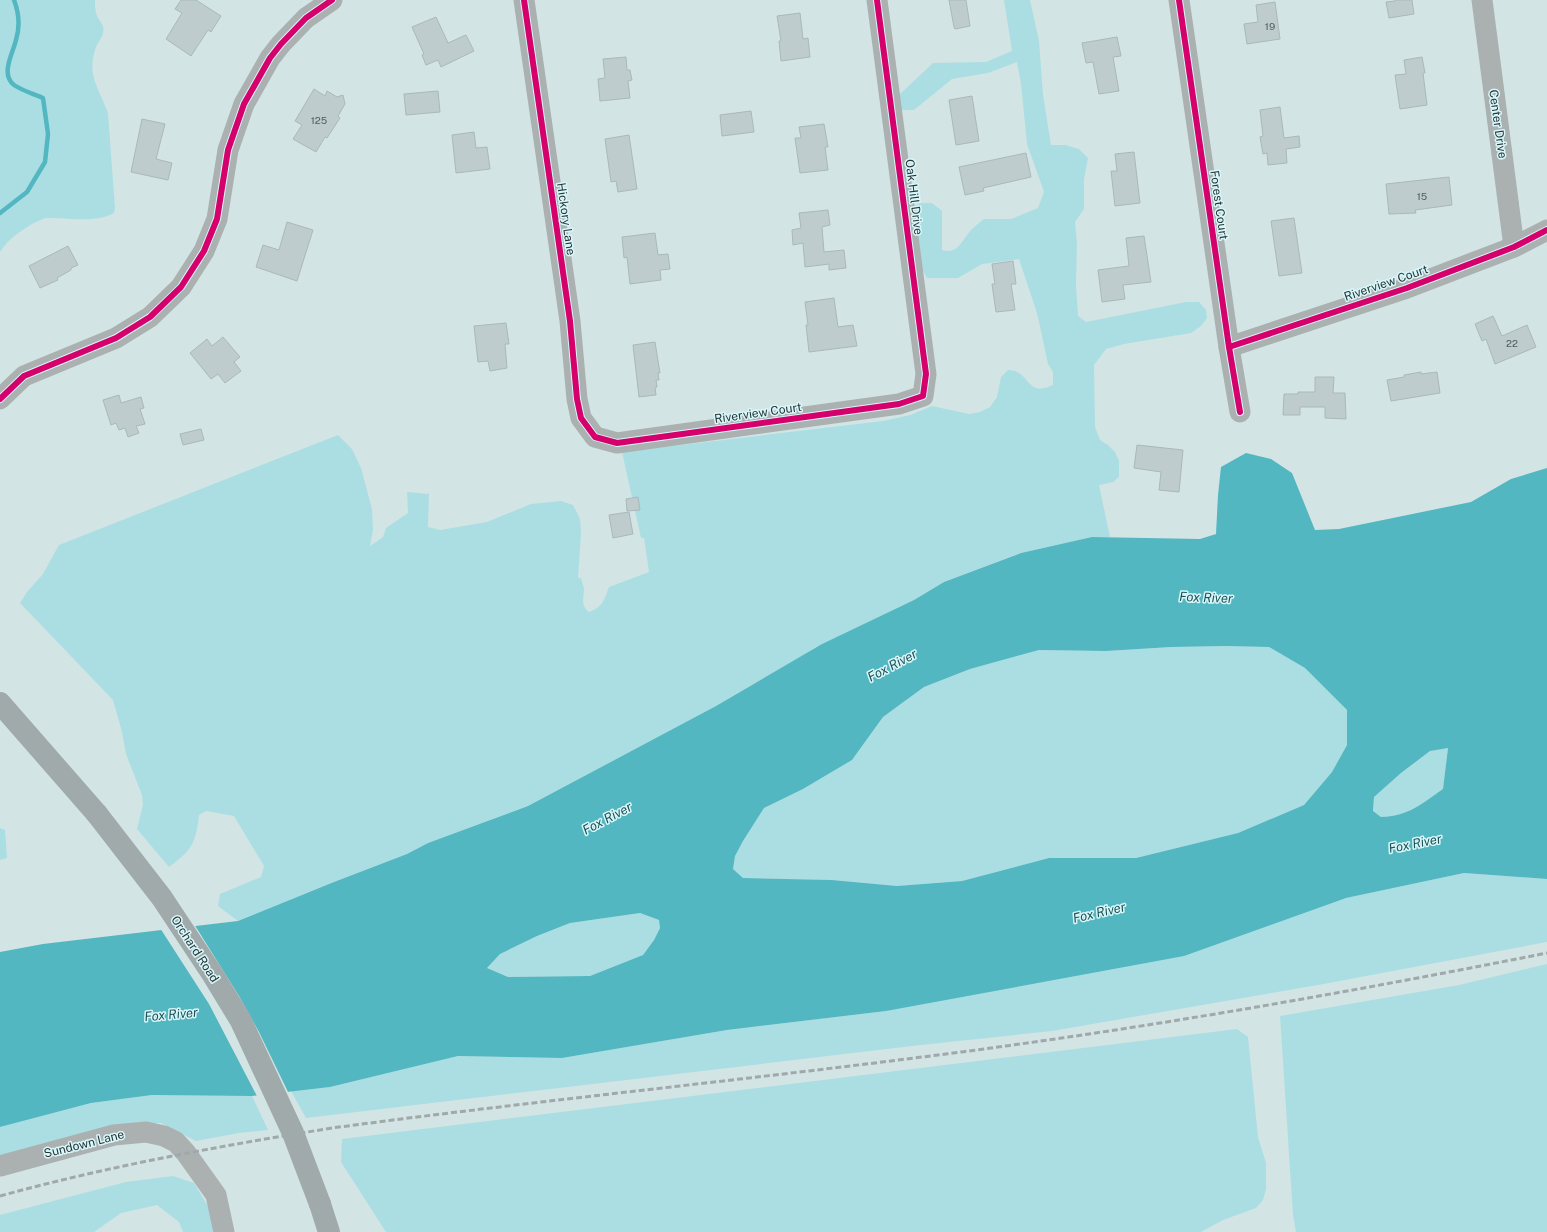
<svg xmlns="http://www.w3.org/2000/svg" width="1547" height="1232" font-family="'Public Sans',sans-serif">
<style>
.green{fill:#abdee3}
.water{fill:#52b7c0;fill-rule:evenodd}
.pier{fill:#d3e4e5}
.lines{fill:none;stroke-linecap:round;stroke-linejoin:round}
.stream{stroke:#52b7c0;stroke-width:4.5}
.building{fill:#becccd;stroke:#aab8b9}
.minor{stroke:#abb1b1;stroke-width:21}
.major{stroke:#a1aaab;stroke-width:22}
.rail{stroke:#a0a8aa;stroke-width:3;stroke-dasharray:6 3;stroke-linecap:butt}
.major-bridge{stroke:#a1aaab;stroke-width:22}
.cycleway-casing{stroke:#d8f7fa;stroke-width:8}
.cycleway{stroke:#d6006c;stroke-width:6}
.labels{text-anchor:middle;stroke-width:3;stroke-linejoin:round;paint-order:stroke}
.number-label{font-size:10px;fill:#4f5c5d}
.street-label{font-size:12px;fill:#283436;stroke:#d8f7fa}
.water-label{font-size:13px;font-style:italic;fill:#1d5156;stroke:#d8f7fa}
</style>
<rect width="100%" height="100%" fill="#d3e4e5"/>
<g class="green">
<path d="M0 0H95C95 5 95 11 97 16 100 22 105 25 103 33 102 38 98 42 96 47 86 75 99 88 108 113L115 208 114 213C94 224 69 217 47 218 38 219 17 233 10 240 6 243 3 248 0 252Z"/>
<path d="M1004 0H1030L1039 41 1043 95 1051 145H1065L1079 149 1088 158 1084 180V209L1075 222 1077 244 1076 285 1078 316 1086 322 1186 302H1199L1206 310 1207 318 1201 326 1191 333 1124 344 1106 349 1094 365 1095 427 1100 440 1108 445 1115 452 1119 461V477L1113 482 1099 485 1110 537H1092L1021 553 944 582 914 600 822 644 716 706 528 806 428 843 407 854 334 882 238 921 218 906 220 894 261 877 264 866 234 816 206 811 199 815C196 843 192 850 169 867L137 829 143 805 142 795 126 754 122 732 113 700 20 603 27 592 43 574 59 545 338 435 352 449 361 468 372 509 373 530 370 546 383 537 386 528 408 513 407 492 429 494 428 527 440 530 487 522 531 504 561 501 573 505 580 519 581 533 578 578H581C582 582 583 585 584 588 584 598 580 605 589 612 603 607 604 600 609 587L649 572 644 538H641L622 452 883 421 910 415 932 406 969 414 980 412 990 407 997 397 1001 377 1008 370C1031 370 1025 398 1053 385V372L1048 364 1037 313 1019 259 982 264 958 278H927L920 265 914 206 921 203H932L942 211V250C958 255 962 240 971 230 975 226 979 223 984 219H1011L1038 208 1044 192 1027 144 1021 84 1017 62 988 73 952 79 914 110H903L898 106 900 94 933 63 986 62 1012 51Z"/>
<polygon points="1226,646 1269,647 1305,668 1347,710 1347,745 1332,772 1304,805 1238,833 1136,858 1049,858 962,881 897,886 832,880 743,878 733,869 735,856 743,841 764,808 803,789 852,760 883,717 924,687 970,669 1039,650 1106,651 1171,647"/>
<path d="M1448 747 1443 789C1423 803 1407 817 1381 817L1373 811 1374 797 1401 773 1430 751Z"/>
<polygon points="0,828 5,830 7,858 0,860"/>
<polygon points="1464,873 1547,879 1547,942 1318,985 1052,1031 921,1045 306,1118 291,1091 330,1087 458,1056 562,1058 727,1030 886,1011 1346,898"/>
<polygon points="640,913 659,920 660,928 654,940 643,955 590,976 508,977 487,968 500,954 537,936 570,923"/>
<polygon points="1547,964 1547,1232 1296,1232 1293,1215 1280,1016 1459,985"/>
<polygon points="1237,1029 1248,1037 1258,1137 1266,1163 1266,1189 1263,1200 1256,1208 1223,1220 1201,1232 386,1232 341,1162 342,1139"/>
<polygon points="152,1095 252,1096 268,1130 239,1133 196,1141 161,1123 127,1124 0,1158 0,1127 91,1103"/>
<polygon points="173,1176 194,1183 215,1218 217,1232 183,1232 179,1222 157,1205 121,1213 94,1232 0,1232 0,1215 126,1182"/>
</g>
<path class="water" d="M1246 453 1271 459 1292 473 1315 530 1339 529 1471 502 1511 479 1547 468V879L1464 873 1346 898 1184 956 886 1011 727 1030 562 1058 458 1056 330 1087 252 1096 152 1095 91 1103 0 1127V952L43 944 238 921 334 882 407 854 428 843 528 806 716 706 822 644 914 600 944 582 1021 553 1092 537 1200 539 1216 534 1218 495 1221 467ZM1226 646 1269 647 1305 668 1347 710V745L1332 772 1304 805 1238 833 1136 858H1049L962 881 897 886 832 880 743 878 733 869 735 856 743 841 764 808 803 789 852 760 883 717 924 687 970 669 1039 650 1106 651 1171 647ZM1448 748 1443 789C1423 803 1407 817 1381 817L1373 811 1374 797 1401 773 1430 751ZM640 913 659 920 660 928 654 940 643 955 590 976 508 977 487 968 500 954 537 936 570 923Z"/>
<polygon class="pier" points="194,924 239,996 259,1032 289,1094 258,1098 209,1004 160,928"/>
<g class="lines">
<path class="stream" d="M0 213 27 192 45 162 48 134 43 98C34 94 23 91 14 85 0 74 13 53 16 40 20 27 19 13 14 0"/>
</g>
<g class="building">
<polygon points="181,0 196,0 221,16 211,32 208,30 191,56 166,39 182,13 175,9"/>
<polygon points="949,0 966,0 970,26 955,29 954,27"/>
<polygon points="1395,0 1412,0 1414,14 1389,18 1386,2 1395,1"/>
<polygon points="1275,2 1280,39 1247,44 1244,24 1258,22 1256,5"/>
<polygon points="800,13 803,39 808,38 810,57 781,61 779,41 781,41 777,16"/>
<polygon points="436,17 448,43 466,35 474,51 441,67 438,60 426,65 422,55 424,54 412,27"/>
<polygon points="1117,37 1121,56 1113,57 1119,91 1099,94 1093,62 1086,63 1082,43"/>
<polygon points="626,57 627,70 630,70 632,80 628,81 630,98 600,101 598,79 605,78 603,59"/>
<polygon points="1422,57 1425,73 1423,73 1427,105 1400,109 1395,75 1406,74 1404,60"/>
<polygon points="314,89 325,96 327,91 337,97 343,95 345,104 338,116 340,118 327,138 325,137 316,152 293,139 302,125 295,121"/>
<polygon points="438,91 440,112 406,115 404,94"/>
<polygon points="972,96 979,141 956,145 949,100"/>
<polygon points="1280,107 1284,138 1299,136 1300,147 1286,149 1287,163 1268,165 1267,153 1263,154 1260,137 1263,136 1260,110"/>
<polygon points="751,111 754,132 722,136 720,115"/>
<polygon points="142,119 165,124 156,159 172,163 168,180 131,172"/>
<polygon points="824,124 828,147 825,147 828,170 800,173 795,138 801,138 799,127"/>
<polygon points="474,132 476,148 487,147 490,169 456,173 452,135"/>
<polygon points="629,135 637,189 618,192 616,181 611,182 605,139"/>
<polygon points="1134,152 1140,203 1115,206 1111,171 1117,171 1115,154"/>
<polygon points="1026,153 1031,177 983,188 984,191 965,195 959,167"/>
<polygon points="1449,177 1452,205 1415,210 1416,213 1389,214 1386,184"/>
<polygon points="828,210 830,225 822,227 824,252 844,250 846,268 829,270 829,264 805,267 803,243 793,245 792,230 801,228 799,213"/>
<polygon points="1294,218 1302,273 1279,276 1271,221"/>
<polygon points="287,222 313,230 297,281 256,267 263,245 279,250"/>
<polygon points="655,233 658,255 668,254 670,269 660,270 661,280 630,284 627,257 624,258 622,237"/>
<polygon points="1144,236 1151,282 1123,285 1125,299 1102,302 1098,270 1129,266 1126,238"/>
<polygon points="68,246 78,265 71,268 71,270 57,278 58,280 40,288 29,266"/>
<polygon points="1013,261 1016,284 1011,284 1015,310 996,312 992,284 995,284 992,264"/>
<polygon points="834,298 838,327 853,325 857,346 809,352 806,325 808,325 805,302"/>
<polygon points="1493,316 1502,336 1527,325 1536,347 1495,364 1486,339 1482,341 1475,324"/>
<polygon points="506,323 509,344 505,344 507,368 490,371 488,361 478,362 474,326"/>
<polygon points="223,337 240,357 234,362 241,371 225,383 218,374 211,379 190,353 207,339 212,346"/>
<polygon points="655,342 660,373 658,373 659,380 656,380 657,387 655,388 656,395 639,397 633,345"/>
<polygon points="1421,372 1421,374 1437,372 1440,393 1391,401 1387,380 1404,377 1404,375"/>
<polygon points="1315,377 1334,377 1333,393 1345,393 1346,419 1325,418 1325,407 1300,407 1300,415 1283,415 1284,394 1298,394 1298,392 1315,392"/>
<polygon points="119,395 121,403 141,397 144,408 140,409 145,424 136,426 139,433 128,437 125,428 119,430 116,423 111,425 103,400"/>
<polygon points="201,429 204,440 183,445 180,434"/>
<polygon points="1137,445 1183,450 1179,492 1159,490 1161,472 1134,468"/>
<polygon points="638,497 640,510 627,511 626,499"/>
<polygon points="629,512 633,534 613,538 609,515"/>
</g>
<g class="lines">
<g class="minor">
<polyline points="524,0 570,321 577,399 581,418 595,437 617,443 899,404 923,396 926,374 877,0"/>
<polyline points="1179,0 1229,347 1240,412"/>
<polyline points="1482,0 1514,247"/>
<polyline points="1229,347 1407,288 1514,247 1547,230"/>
<polyline points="0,399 24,376 116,338 150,317 181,287 204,251 217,219 228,150 244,104 270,58 281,44 306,18 332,0"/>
<polyline points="0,1166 114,1135 146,1132 164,1136 176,1142 186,1153 216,1195 224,1232"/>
</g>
<g class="major">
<polyline points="0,703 97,814"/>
<polyline points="320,1204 329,1232"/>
</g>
<path class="rail" d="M0 1196C109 1166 220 1146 332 1128 534 1101 736 1081 938 1055 1142 1029 1345 993 1547 953"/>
<polyline class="major-bridge" points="97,814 162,898 213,975 241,1021 293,1133 320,1204"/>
<g class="cycleway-casing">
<g id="cycleway">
<polyline points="524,0 570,321 577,399 581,418 595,437 617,443 899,404 923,396 926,374 877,0"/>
<polyline points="1179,0 1229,347 1240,412"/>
<polyline points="1229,347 1407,288 1514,247 1547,230"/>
<polyline points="0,399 24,376 116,338 150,317 181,287 204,251 217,219 228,150 244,104 270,58 281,44 306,18 332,0"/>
</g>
</g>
<use href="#cycleway" class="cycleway"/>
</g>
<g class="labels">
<g class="number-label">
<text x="1270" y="30">19</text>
<text x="319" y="124">125</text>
<text x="1422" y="200">15</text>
<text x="1512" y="347">22</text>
</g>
<g class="street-label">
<text transform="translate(1498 124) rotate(82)" y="4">Center Drive</text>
<text transform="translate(914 197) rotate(83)" y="4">Oak Hill Drive</text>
<text transform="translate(1219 205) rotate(82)" y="4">Forest Court</text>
<text transform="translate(566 219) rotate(82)" y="4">Hickory Lane</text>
<text transform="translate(1386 283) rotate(-19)" y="4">Riverview Court</text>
<text transform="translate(758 413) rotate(-8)" y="4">Riverview Court</text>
<text transform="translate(195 949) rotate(57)" y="4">Orchard Road</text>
<text transform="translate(84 1144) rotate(-14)" y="4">Sundown Lane</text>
</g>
<g class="water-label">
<text transform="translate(1206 597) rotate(2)" y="5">Fox River</text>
<text transform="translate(892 665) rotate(-28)" y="5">Fox River</text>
<text transform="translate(607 818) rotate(-28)" y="5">Fox River</text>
<text transform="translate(1415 843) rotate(-11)" y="5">Fox River</text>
<text transform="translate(1099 912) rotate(-13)" y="5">Fox River</text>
<text transform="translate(171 1014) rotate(-5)" y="5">Fox River</text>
</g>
</g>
</svg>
